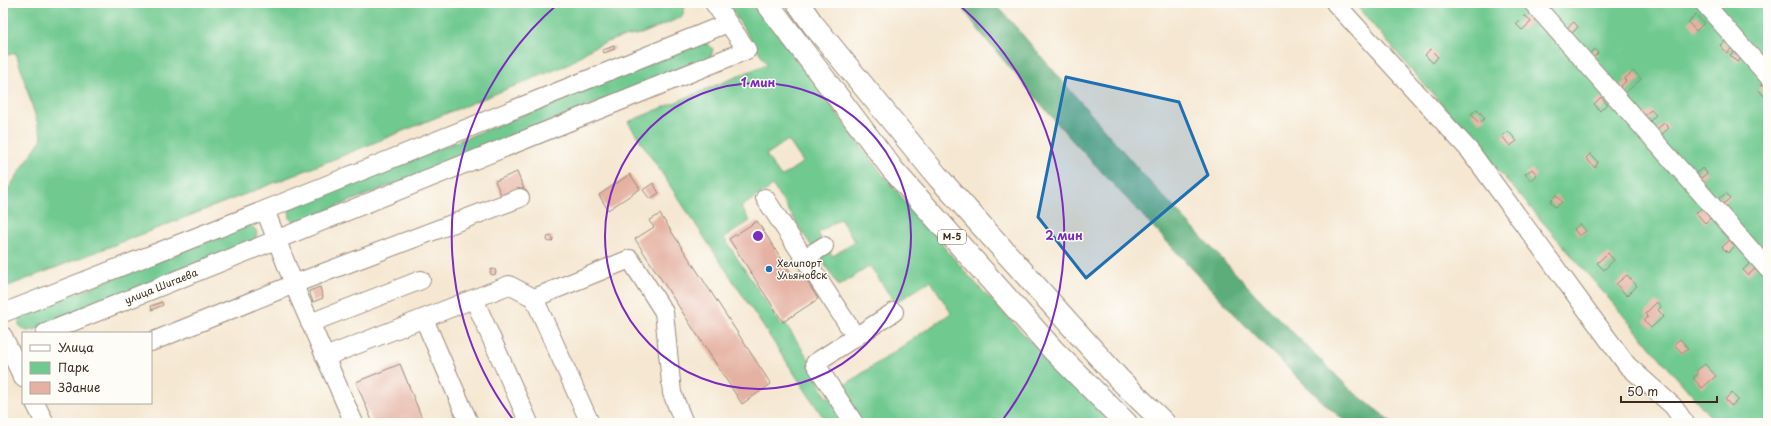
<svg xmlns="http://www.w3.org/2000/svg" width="1771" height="426" font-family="'Playpen Sans',sans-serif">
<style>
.green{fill:#70c98f;stroke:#567a56;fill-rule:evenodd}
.forest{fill:#5cad7a;stroke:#4c6c4c}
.building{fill:#e5b1a2}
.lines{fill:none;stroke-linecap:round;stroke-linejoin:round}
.minor-casing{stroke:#988878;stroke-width:20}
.highway-casing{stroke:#988878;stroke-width:24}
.minor{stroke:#fff;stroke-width:18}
.highway{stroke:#fff;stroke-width:22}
.marked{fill:#1f6fb2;fill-opacity:0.2;stroke:#1f6fb2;stroke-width:3;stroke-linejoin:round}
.ring{fill:none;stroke:#7b2cbf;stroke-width:2}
.poi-dot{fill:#1f6fb2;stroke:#fdfcf7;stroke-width:1.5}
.labels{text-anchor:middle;stroke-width:3;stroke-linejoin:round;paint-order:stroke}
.shield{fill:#fdfcf7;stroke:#75695f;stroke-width:1}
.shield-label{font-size:9px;font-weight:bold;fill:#3b2a1e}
.poi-label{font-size:10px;fill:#3b2a1e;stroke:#fdfcf7;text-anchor:start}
.street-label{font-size:10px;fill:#3b2a1e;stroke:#fdfcf7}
.centre{fill:#7b2cbf;stroke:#fdfcf7;stroke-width:2}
.ring-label{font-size:12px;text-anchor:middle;font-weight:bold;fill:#7b2cbf;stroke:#fdfcf7;stroke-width:3;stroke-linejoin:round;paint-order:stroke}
</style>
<rect width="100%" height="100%" fill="#fdfcf7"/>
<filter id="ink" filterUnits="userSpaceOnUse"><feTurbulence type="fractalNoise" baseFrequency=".025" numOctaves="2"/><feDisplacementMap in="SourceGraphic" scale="8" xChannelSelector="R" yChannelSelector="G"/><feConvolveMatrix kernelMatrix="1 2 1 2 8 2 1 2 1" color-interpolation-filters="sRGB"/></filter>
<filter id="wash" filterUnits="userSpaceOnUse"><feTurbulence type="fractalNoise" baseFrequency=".012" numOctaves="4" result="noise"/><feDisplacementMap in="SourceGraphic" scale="16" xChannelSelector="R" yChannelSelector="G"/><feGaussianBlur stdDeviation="0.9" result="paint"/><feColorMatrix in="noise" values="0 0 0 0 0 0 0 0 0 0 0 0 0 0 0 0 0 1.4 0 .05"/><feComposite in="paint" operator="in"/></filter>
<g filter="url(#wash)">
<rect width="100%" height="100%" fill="#f5e7d1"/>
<g class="green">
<polygon points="3,3 686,3 682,17 641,34 618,38 592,48 567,65 472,103 292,176 3,288 3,197 42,138 16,53 3,56"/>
<path d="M727 3H754L883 175 967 274 1033 344 1112 423H861L839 389 951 313 931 281 895 303 870 266 839 286 819 256 828 250 833 256 855 241 840 219 818 233 822 240 812 247 773 186 741 207 750 221 724 238 781 325 785 323 814 367 817 377 826 398 829 396 846 423H827L628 122 767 64ZM788 140 803 162 781 177 766 155Z"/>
<polygon points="1354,3 1768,3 1768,423 1716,423"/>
<polygon points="705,42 713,49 711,57 296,223 290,218 289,209"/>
<path d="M250 225 256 230C259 238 253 241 248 245L34 330 26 331 19 325V320L21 315Z"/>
</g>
<polygon class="forest" points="959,3 995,3 1147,179 1271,311 1351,390 1393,423 1347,423 1327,406 1258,339 1069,137 984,37"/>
<g id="blocks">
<g class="building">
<polygon points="1525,15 1531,22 1522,30 1516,24"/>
<polygon points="1696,15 1704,23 1696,31 1688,22"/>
<polygon points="1574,22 1578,27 1571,34 1566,29"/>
<polygon points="1725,41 1732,48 1727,53 1720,45"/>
<polygon points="614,46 615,49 604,53 603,50"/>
<polygon points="1430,49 1438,57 1433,63 1425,55"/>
<polygon points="1595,49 1598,53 1593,58 1589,54"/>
<polygon points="1735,51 1742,58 1737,62 1730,55"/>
<polygon points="1634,71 1641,79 1623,95 1618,89 1626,81 1624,79"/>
<polygon points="1763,84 1768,89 1768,95 1765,97 1758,89"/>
<polygon points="1601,97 1607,104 1600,111 1594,104"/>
<polygon points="1477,109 1485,118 1479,123 1471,114"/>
<polygon points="1651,110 1656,115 1649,122 1644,116"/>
<polygon points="1664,123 1669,128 1661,135 1657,129"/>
<polygon points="1508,131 1517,141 1510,146 1502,136"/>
<polygon points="1590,154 1598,162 1595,168 1586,158"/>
<polygon points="1702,168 1707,173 1701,178 1696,174"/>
<polygon points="1532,169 1537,175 1531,181 1525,174"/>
<polygon points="517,172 526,194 504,202 495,181"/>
<polygon points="630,174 640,189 608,210 599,195"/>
<polygon points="653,183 659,193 650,199 643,190"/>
<polygon points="1726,193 1730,198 1723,204 1718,199"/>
<polygon points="1556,195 1562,202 1555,207 1550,201"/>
<polygon points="1703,207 1712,217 1705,223 1696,213"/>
<polygon points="660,214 771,384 742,404 635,239 654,227 649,221"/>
<polygon points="757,221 794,278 802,273 818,299 783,322 729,239"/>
<polygon points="1580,224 1586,231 1579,236 1574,229"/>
<circle cx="550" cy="239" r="3"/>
<polygon points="1730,240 1735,246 1728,253 1722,247"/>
<polygon points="1608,253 1614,260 1604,270 1597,263"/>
<polygon points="1751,262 1756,268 1748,275 1743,270"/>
<circle cx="493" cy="272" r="3"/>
<polygon points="1627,275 1637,286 1627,296 1616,284"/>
<polygon points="320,287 323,298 313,302 309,291"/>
<polygon points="162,302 163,305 152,310 151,306"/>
<polygon points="1657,302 1661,307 1658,310 1664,316 1651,328 1644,321 1648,317 1645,314"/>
<polygon points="1680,339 1688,348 1682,353 1674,344"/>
<polygon points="400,364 424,423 373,423 356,382"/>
<polygon points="1705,364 1716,376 1702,388 1693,378 1698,374 1696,371"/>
<polygon points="1732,393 1738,400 1731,406 1725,399"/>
</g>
</g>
</g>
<g filter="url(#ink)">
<use href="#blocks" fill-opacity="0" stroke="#988878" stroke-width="1"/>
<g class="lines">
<g class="minor-casing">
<g id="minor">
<polyline points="1335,3 1470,151 1627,365 1673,406 1685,423"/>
<polyline points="1533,3 1768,269"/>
<polyline points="1704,3 1768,76"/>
<polyline points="765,198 856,337"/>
<polyline points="265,210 299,297 354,423"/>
<polyline points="805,258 824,246"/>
<polyline points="534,298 590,423"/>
<polyline points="474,299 529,423"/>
<polyline points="3,313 265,210 728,23"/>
<polyline points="424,319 469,423"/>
<polyline points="310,323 421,280"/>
<polyline points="45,333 747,50 714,3"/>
<polyline points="3,336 23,378"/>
<polyline points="151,342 294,284 520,198"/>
<polyline points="325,357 509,285 534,298 630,259 664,312 672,393 684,423"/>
<polyline points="35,403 45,423"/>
<polyline points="854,423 815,363 894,312"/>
</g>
</g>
<g class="highway-casing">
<g id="highway">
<polyline points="767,3 893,170 1054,351 1126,423"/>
<polyline points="798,3 812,23 938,177 1119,379 1164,423"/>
</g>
</g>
<use href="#minor" class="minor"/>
<use href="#highway" class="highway"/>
</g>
</g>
<path class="marked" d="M1066 77 1179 102 1208 175 1086 278 1038 217Z"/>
<g class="ring">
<circle cx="758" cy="236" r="153"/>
<path d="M515 422A306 306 0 0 1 559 3M957 3A306 306 0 0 1 1001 422"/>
</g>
<circle class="poi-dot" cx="769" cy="269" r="4"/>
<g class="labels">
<rect class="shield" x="938" y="230" width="28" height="14" rx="3"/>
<g class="shield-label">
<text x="952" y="240">М-5</text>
</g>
<g class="poi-label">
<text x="777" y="267">Хелипорт<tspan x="777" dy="12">Ульяновск</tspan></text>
</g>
<g class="street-label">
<text transform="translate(161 286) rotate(-22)" y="4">улица Шигаева</text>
</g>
</g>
<circle cx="758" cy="236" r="6" class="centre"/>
<g class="ring-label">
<text x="758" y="87">1 мин</text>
<text x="1064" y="240">2 мин</text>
</g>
<rect width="1771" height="426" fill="none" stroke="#fdfcf7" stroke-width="16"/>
<rect x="22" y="332" width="130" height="72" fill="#fdfcf7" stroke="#afa8a0"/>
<rect x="30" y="345" width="20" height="6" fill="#ffffff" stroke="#afa8a0"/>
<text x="58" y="352" font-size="12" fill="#3b2a1e">Улица</text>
<rect x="30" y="362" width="20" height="12" fill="#70c98f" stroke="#afa8a0"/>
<text x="58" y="372" font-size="12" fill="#3b2a1e">Парк</text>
<rect x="30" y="382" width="20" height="12" fill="#e5b1a2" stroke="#afa8a0"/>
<text x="58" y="392" font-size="12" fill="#3b2a1e">Здание</text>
<path d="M1621 396v6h96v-6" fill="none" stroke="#3b2a1e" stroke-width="2"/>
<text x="1627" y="396" font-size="12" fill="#3b2a1e" stroke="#fdfcf7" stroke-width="3" paint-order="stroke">50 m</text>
</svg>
